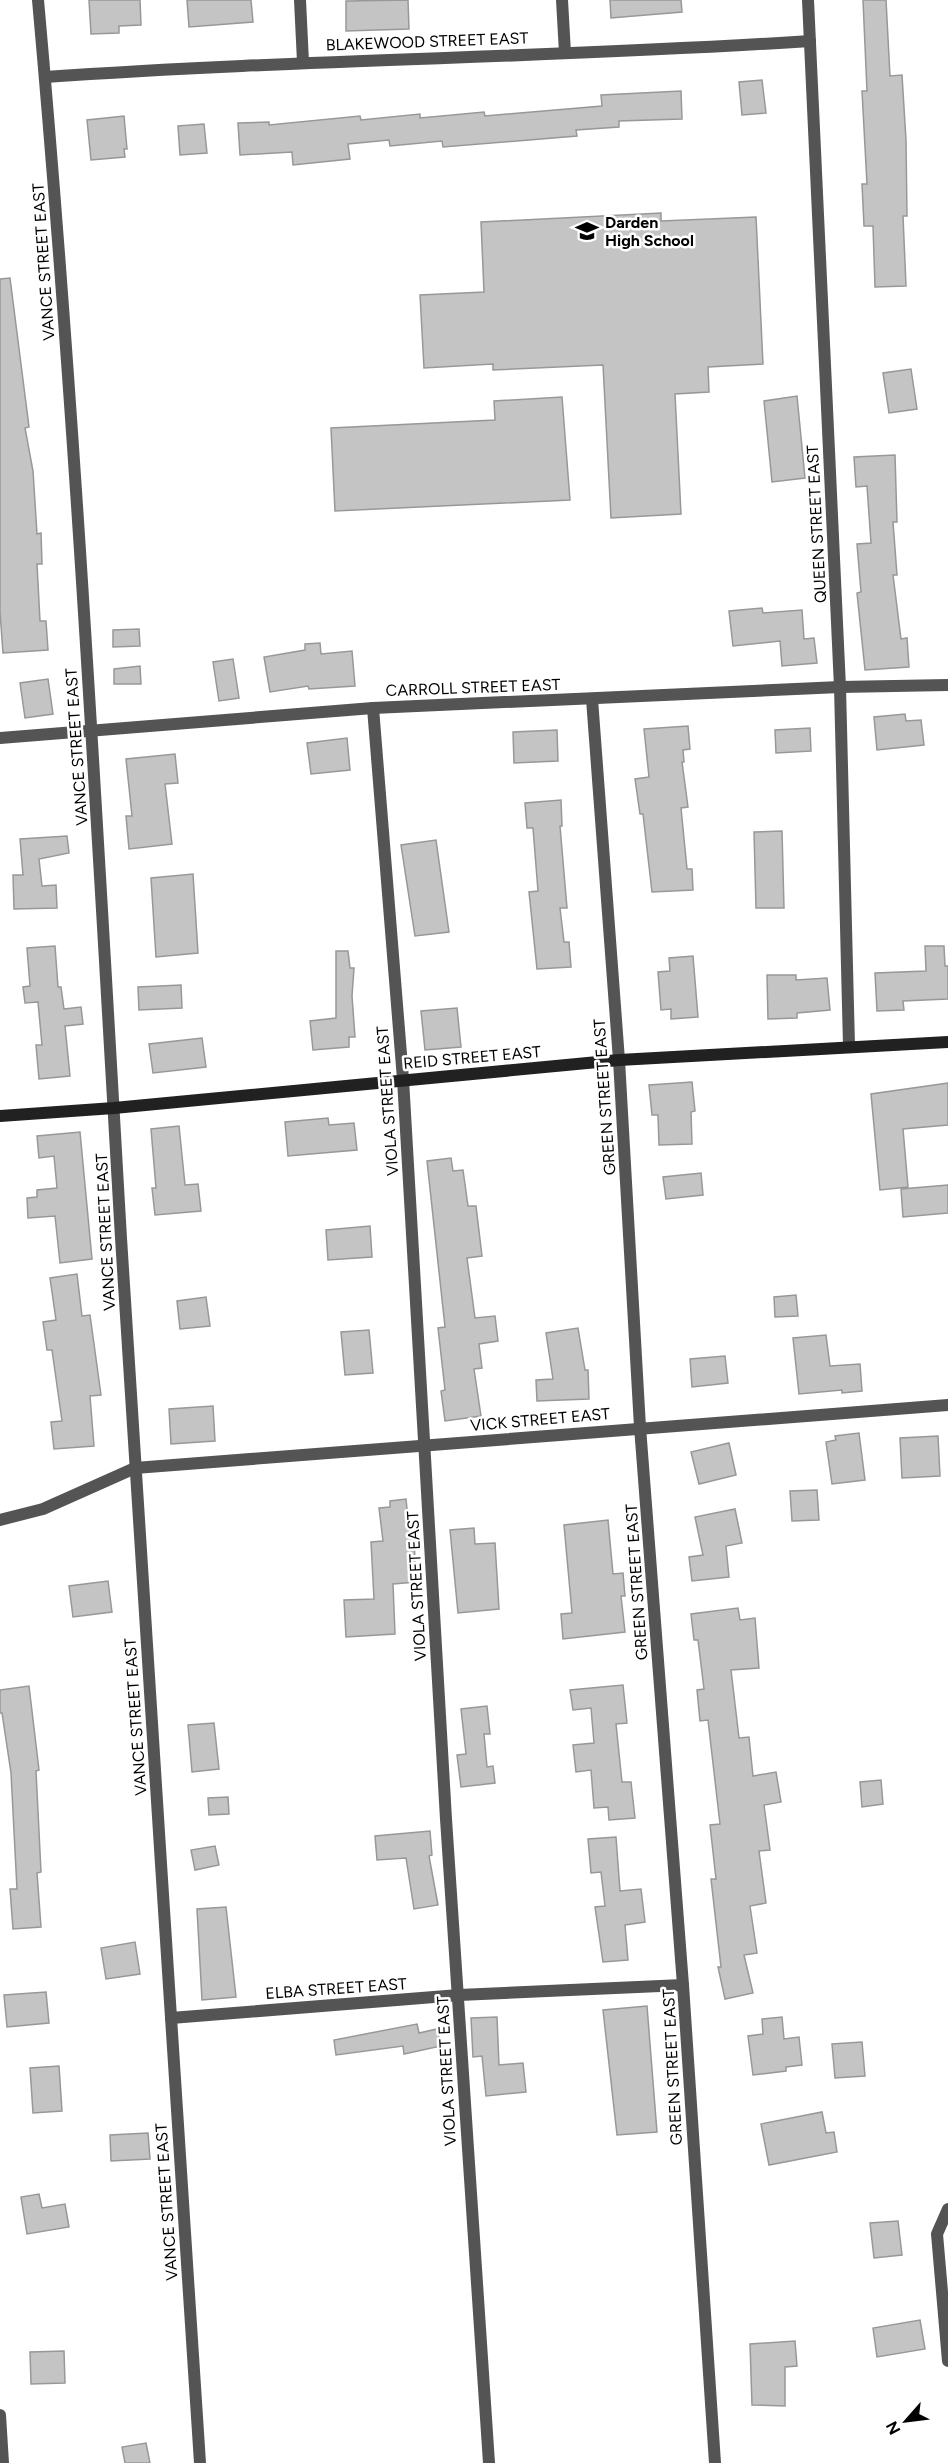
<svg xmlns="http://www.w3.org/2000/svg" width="948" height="2463" font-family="Figtree,sans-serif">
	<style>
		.building { fill: #c4c4c4; stroke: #989898; stroke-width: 1.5 }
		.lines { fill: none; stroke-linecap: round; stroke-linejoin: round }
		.street { stroke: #545454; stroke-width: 12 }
		.secondary { stroke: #212121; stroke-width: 12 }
		.labels { text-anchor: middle; stroke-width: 5; stroke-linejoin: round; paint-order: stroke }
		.street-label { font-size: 16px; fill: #000; stroke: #fff }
		.poi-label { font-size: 16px; font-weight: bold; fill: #000; stroke: #fff; text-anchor: start }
	</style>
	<rect width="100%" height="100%" fill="#fff"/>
	<g class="building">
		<polygon points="89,0 140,0 141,25 119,26 119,33 91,34"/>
		<polygon points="187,0 251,0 253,22 189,27"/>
		<polygon points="408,0 409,29 346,31 346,1"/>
		<polygon points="610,0 681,0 682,12 611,18"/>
		<polygon points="863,0 886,0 890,76 902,75 906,140 907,216 903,216 906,286 875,287 873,226 864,226 862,184 867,184 862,91 867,91"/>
		<polygon points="762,80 766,113 742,115 739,82"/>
		<polygon points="681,91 682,119 619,121 619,127 576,130 577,136 443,147 442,141 390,146 389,140 348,144 350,159 293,165 292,152 240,155 238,123 269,122 269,125 360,116 361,120 420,114 420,118 484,112 485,116 602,106 601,95"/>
		<polygon points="124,116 127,149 124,149 125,157 91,160 87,120"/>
		<polygon points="204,124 207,153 180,155 178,126"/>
		<polygon points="661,213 661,221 756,217 763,364 708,367 709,392 675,394 681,514 611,518 603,365 493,370 493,364 424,368 420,295 484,292 481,222"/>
		<polygon points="10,278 29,427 25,428 33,471 37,534 41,533 42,564 37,564 40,621 46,621 48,650 3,653 0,612 0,279"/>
		<polygon points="911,369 917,409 889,413 883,373"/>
		<polygon points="797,396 805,478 772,482 764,401"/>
		<polygon points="562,397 570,500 335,511 331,428 495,420 494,401"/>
		<polygon points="895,455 897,522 893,522 897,575 893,575 901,639 907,638 909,667 865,670 857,593 861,592 857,544 871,543 867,486 856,487 854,457"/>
		<polygon points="762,608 763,613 802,610 804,639 814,638 817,663 782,666 780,641 733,646 729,611"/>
		<polygon points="139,629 140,646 113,647 113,630"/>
		<polygon points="320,643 321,654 352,651 355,686 309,689 308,686 270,692 264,657 305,650 305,644"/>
		<polygon points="233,659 239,698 219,701 213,662"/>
		<polygon points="140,666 141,684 114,684 114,669"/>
		<polygon points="48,679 53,714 25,718 20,683"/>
		<polygon points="905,714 906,721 921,720 924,745 877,750 874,717"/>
		<polygon points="688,726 690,749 683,750 684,762 682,762 688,807 681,808 687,869 692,869 693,890 652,892 643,814 640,814 635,779 649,777 644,729"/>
		<polygon points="810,728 811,751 776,753 775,730"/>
		<polygon points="557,730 558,761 514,763 513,732"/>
		<polygon points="347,738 350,770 311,774 307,743"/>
		<polygon points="175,754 178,783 165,784 172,844 129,849 126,816 132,816 126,759"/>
		<polygon points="561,800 562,826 560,826 567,908 560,908 564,942 569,942 571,967 537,969 529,892 538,891 533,828 527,828 525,803"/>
		<polygon points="782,831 784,908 756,908 754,832"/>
		<polygon points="67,836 69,853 39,859 42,886 56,885 57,908 14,909 13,875 23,875 20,839"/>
		<polygon points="436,840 449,932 415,936 401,845"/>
		<polygon points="193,874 198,953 156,957 151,878"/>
		<polygon points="55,946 58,987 61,987 64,1009 81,1007 83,1024 65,1026 70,1076 39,1079 36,1045 42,1045 38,1002 25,1003 23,987 30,986 27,948"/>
		<polygon points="925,946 944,946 945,966 948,966 948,999 903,1001 904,1010 877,1011 875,973 926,971"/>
		<polygon points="336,951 348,951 350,968 354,968 352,996 355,1037 349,1037 349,1047 313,1050 310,1021 336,1018"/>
		<polygon points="693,956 698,1017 671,1019 671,1009 661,1010 658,972 670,971 669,958"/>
		<polygon points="767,975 796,975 796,980 827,978 830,1010 797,1013 797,1018 768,1019"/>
		<polygon points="181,985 182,1008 139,1010 138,987"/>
		<polygon points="457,1008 461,1047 425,1050 421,1011"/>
		<polygon points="202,1038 206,1067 153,1073 149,1044"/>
		<polygon points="692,1082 695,1111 691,1112 692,1144 659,1145 658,1115 652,1115 649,1085"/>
		<polygon points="948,1083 948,1125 903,1129 908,1187 880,1190 871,1094"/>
		<polygon points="328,1118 329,1125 354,1123 357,1150 288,1156 285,1122"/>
		<polygon points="179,1126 185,1185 198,1184 201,1211 155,1215 152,1188 156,1188 151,1129"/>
		<polygon points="80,1132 92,1259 60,1263 55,1216 28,1218 27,1198 37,1197 37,1190 57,1188 54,1156 39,1158 37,1136"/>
		<polygon points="451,1158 453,1171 463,1170 468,1206 476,1206 482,1256 467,1258 475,1318 495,1316 498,1341 479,1344 482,1368 474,1369 481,1416 445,1421 441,1391 445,1390 438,1328 445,1327 427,1161"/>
		<polygon points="701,1173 703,1195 666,1199 663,1177"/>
		<polygon points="948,1185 948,1213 903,1217 901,1189"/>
		<polygon points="370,1226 372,1257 328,1260 326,1230"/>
		<polygon points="77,1274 82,1316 90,1315 101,1395 90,1396 94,1446 54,1449 51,1422 62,1421 52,1350 47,1350 43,1322 56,1320 50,1278"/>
		<polygon points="796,1295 798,1316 775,1317 774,1297"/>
		<polygon points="206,1297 210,1326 180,1329 177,1301"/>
		<polygon points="578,1328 585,1370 588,1370 589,1399 537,1401 536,1380 553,1379 546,1333"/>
		<polygon points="369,1330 373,1373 345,1375 341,1332"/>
		<polygon points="826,1335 830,1366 860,1364 862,1391 842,1393 842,1390 799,1394 793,1338"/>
		<polygon points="725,1356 728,1383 692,1387 690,1359"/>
		<polygon points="213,1406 215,1441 171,1444 169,1409"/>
		<polygon points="859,1433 865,1480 832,1484 826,1442 836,1440 835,1436"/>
		<polygon points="938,1436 940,1476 902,1478 900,1438"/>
		<polygon points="729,1443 736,1475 699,1484 691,1452"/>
		<polygon points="817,1490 819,1520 792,1521 790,1491"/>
		<polygon points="406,1499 410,1539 414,1538 416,1582 393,1584 395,1634 346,1637 344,1600 374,1599 371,1542 383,1541 379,1508 390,1507 390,1501"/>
		<polygon points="735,1509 742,1543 726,1546 729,1577 692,1581 689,1557 703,1555 695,1517"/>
		<polygon points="608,1520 613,1574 623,1573 625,1596 621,1596 625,1632 563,1639 561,1614 572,1613 564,1525"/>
		<polygon points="474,1528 475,1544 495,1543 499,1609 458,1613 450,1530"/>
		<polygon points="108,1581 112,1612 73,1617 69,1586"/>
		<polygon points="738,1608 740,1620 755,1618 759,1668 731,1670 739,1738 749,1737 753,1776 776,1772 781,1802 764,1805 770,1850 759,1851 766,1903 750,1906 757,1953 744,1955 753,1993 725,1999 718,1967 721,1967 711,1879 716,1879 710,1825 720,1824 708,1720 700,1721 697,1690 704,1689 698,1640 694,1640 691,1614"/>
		<polygon points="623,1685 627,1723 616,1724 622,1782 631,1782 635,1818 609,1820 608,1807 594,1808 591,1770 576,1772 573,1745 594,1743 591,1708 573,1710 570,1690"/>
		<polygon points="29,1686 39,1770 36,1771 41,1872 37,1873 41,1927 13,1929 10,1889 17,1889 11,1773 2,1713 0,1713 0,1690"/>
		<polygon points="487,1706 490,1734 484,1734 487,1767 493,1766 495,1783 461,1787 457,1755 466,1754 461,1709"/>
		<polygon points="214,1723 219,1769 192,1772 188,1725"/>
		<polygon points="881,1780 883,1804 862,1807 860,1782"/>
		<polygon points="228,1797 229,1814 209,1815 208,1798"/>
		<polygon points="430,1831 432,1855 429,1856 438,1905 414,1909 406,1858 377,1860 375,1836"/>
		<polygon points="616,1837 620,1891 641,1889 645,1922 625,1925 628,1960 603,1962 595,1907 605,1906 601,1872 591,1873 588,1839"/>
		<polygon points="215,1846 219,1865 195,1870 191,1850"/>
		<polygon points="226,1907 236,1997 202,2000 197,1909"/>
		<polygon points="135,1942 140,1974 106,1979 101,1948"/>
		<polygon points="46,1992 49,2023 7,2027 4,1995"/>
		<polygon points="647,2006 657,2132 617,2135 603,2010"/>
		<polygon points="497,2017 499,2065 523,2063 526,2092 486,2096 482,2056 473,2057 471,2018"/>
		<polygon points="782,2017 784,2039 799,2037 802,2065 786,2067 786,2071 753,2075 748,2036 763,2034 762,2019"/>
		<polygon points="417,2024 419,2033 437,2029 441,2046 404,2054 403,2046 336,2055 334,2040"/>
		<polygon points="862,2042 865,2076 835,2078 832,2044"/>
		<polygon points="59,2066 62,2111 33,2113 30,2068"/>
		<polygon points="822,2112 826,2133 834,2132 837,2152 769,2165 761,2124"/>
		<polygon points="148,2133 150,2159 111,2161 110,2135"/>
		<polygon points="39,2194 42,2208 65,2204 69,2227 27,2234 21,2197"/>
		<polygon points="898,2221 902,2255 874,2258 870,2223"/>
		<polygon points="920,2320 925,2349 877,2357 873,2328"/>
		<polygon points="795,2341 797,2366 785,2367 785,2406 752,2405 750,2344"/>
		<polygon points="64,2351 65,2383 31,2384 30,2352"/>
		<polygon points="146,2443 150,2463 125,2463 122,2447"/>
	</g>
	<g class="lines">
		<g class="street">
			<path d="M 38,0 C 75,412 97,825 121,1238 C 146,1646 174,2055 200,2463"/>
			<polyline points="300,0 303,62"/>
			<polyline points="562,0 565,53"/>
			<polyline points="808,0 840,687 849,1046"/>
			<path d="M 45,77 C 300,59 555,58 810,41"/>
			<polyline points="592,699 619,1060 640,1427 683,1985 715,2463"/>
			<polyline points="373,708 403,1079 446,1819 489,2463"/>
			<polyline points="0,738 373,708 840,687 948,685"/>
			<polyline points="0,1520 43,1509 135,1468 948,1405"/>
			<polyline points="171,2018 459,1995 683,1985"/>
			<polyline points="948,2209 937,2234 948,2361"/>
			<polyline points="0,2415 3,2463"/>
		</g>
		<polyline class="secondary" points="0,1116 114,1108 619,1060 948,1042"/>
	</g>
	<defs>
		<g id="school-bare" transform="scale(1.8)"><path d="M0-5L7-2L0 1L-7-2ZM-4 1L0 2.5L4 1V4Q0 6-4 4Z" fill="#000" stroke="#fff" stroke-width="2.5" paint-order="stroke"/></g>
	</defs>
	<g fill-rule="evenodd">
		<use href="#school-bare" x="587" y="231"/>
	</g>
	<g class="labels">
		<g class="street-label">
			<text transform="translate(427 41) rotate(-2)" y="6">BLAKEWOOD STREET EAST</text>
			<text transform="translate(43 262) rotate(-94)" y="6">VANCE STREET EAST</text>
			<text transform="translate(816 524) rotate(-93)" y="6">QUEEN STREET EAST</text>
			<text transform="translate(473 687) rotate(-2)" y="6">CARROLL STREET EAST</text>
			<text transform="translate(76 747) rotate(-94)" y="6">VANCE STREET EAST</text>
			<text transform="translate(472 1057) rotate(-5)" y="6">REID STREET EAST</text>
			<text transform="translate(604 1097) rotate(-94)" y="6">GREEN STREET EAST</text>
			<text transform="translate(387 1101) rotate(-94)" y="6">VIOLA STREET EAST</text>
			<text transform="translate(105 1232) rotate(-93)" y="6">VANCE STREET EAST</text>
			<text transform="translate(540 1419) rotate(-5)" y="6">VICK STREET EAST</text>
			<text transform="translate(636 1582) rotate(-94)" y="6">GREEN STREET EAST</text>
			<text transform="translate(416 1586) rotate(-93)" y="6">VIOLA STREET EAST</text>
			<text transform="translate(135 1717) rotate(-94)" y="6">VANCE STREET EAST</text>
			<text transform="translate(336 1988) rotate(-4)" y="6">ELBA STREET EAST</text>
			<text transform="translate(672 2067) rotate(-93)" y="6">GREEN STREET EAST</text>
			<text transform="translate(446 2071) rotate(-93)" y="6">VIOLA STREET EAST</text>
			<text transform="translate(166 2202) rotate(-94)" y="6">VANCE STREET EAST</text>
		</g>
		<g class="poi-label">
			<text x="605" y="228">Darden<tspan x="605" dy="18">High School</tspan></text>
		</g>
	</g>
	<g transform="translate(906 2421) rotate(242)" stroke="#ffffff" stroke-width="4.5" paint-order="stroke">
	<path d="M0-4.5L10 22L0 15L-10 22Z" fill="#000000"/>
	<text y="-9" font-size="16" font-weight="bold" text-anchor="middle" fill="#000000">N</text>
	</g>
</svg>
